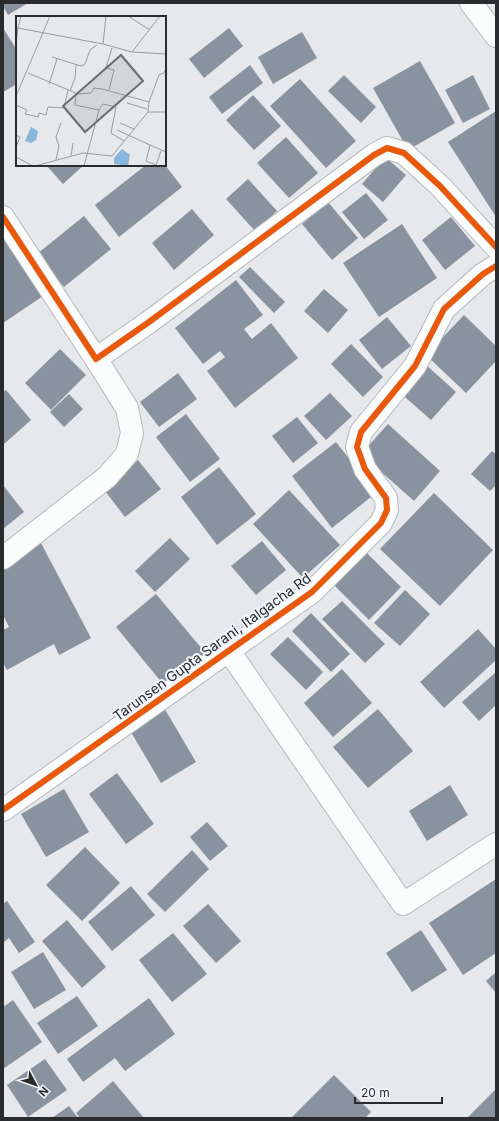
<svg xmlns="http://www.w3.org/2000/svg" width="499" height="1121" font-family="Inter,sans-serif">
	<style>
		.building { fill: #88939f }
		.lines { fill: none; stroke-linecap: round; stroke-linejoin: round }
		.minor-casing { stroke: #b7b8bb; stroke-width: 24 }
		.tertiary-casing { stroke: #b7b8bb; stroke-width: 24 }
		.minor { stroke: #fbfcfc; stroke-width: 22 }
		.tertiary { stroke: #fbfcfc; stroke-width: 22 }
		.cycleway-casing { stroke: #f1f5fb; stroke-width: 8 }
		.cycleway { stroke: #e8590c; stroke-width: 6 }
		.labels { text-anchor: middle; stroke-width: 4; stroke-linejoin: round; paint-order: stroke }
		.street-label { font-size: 14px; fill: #292b2d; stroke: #f1f5fb }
		.inset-road { fill: none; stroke: #9a9c9f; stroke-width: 1 }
		.view { fill: #6b6d70; fill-opacity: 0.15; stroke: #6b6d70; stroke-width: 2 }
		.inset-edge { fill: none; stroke: #292b2d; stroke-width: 2 }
	</style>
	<rect width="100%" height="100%" fill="#e6e8eb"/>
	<g class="building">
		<polygon points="3,3 28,3 8,15 3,6"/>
		<polygon points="3,28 17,50 17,84 3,92"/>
		<polygon points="229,28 243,46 204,78 189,59"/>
		<polygon points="302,32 317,58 273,84 258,57"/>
		<polygon points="420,61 455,123 408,150 373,88"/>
		<polygon points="250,65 263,83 222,114 209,97"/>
		<polygon points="344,75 376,107 361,123 328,91"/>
		<polygon points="473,75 490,109 463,123 445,90"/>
		<polygon points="300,79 356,141 326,168 270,106"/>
		<polygon points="253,95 281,126 254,150 226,120"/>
		<polygon points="496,111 496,217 448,142"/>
		<polygon points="286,137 318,173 289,198 257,163"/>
		<polygon points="385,157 406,175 383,202 362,184"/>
		<polygon points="46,165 84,165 63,184"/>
		<polygon points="146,165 165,165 182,187 119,237 95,205"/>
		<polygon points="248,179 277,211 255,231 226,199"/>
		<polygon points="366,193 388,220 364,239 342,212"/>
		<polygon points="328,202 358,238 332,260 302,224"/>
		<polygon points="192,209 214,235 174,270 152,243"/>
		<polygon points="84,216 111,249 64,287 37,254"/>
		<polygon points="451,217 475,246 445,270 422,240"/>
		<polygon points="402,224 437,278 379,317 343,263"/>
		<polygon points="3,229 46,294 3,323"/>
		<polygon points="250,267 285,302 274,313 239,277"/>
		<polygon points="236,280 263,315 244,329 252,339 271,323 298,358 235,408 207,371 225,357 220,351 203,364 175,328"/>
		<polygon points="324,289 348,310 328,333 304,311"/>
		<polygon points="464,315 496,346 496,361 466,393 426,355"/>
		<polygon points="387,317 411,346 382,369 359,340"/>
		<polygon points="351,344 383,377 363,397 331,364"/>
		<polygon points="60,349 86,375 51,410 25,383"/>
		<polygon points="424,363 456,392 431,420 398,391"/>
		<polygon points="178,373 197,399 159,427 140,402"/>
		<polygon points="6,390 31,420 3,445 3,392"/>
		<polygon points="330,393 352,416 326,440 304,416"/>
		<polygon points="69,394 83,409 64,427 50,412"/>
		<polygon points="186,414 220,459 190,482 156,437"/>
		<polygon points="297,417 318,443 293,463 272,436"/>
		<polygon points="388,424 440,471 414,501 361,454"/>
		<polygon points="336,442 376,493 332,528 292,476"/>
		<polygon points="492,451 496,454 496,485 490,491 471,474"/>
		<polygon points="138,460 161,489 125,517 102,487"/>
		<polygon points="219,467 256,514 217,545 181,497"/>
		<polygon points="3,485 24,512 3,529"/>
		<polygon points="289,490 340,545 303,578 253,524"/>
		<polygon points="434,493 493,550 440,606 380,549"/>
		<polygon points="170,538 190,559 155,592 135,571"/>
		<polygon points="262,541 286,570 256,595 231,566"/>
		<polygon points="41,543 91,638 59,655 54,644 7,670 3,663 3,630 9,627 3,615 3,563"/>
		<polygon points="364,550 401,587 369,620 332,583"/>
		<polygon points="405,590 430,614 400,646 374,623"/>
		<polygon points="156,594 208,656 168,690 116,627"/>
		<polygon points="342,601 385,644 365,663 322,619"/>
		<polygon points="311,613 350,654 331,672 292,631"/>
		<polygon points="478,629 496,649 496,660 444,708 420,682"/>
		<polygon points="288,637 323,672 306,690 270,654"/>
		<polygon points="342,669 372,703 333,737 304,703"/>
		<polygon points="496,672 496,705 479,721 462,702"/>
		<polygon points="163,706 196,762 161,783 128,727"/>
		<polygon points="378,709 413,751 368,788 333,747"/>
		<polygon points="117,773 154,824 126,844 89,794"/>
		<polygon points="450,785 468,815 427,841 409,811"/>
		<polygon points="64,789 89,832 46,857 21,814"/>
		<polygon points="207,822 228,846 210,861 190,837"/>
		<polygon points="85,847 120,883 82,921 46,885"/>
		<polygon points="192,850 209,869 165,912 147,894"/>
		<polygon points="496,879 496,953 463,975 429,923"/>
		<polygon points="131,886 155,915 112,951 88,922"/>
		<polygon points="7,901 35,942 19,953 9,938 3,943 3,904"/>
		<polygon points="208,904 241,941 216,963 183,926"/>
		<polygon points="67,920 106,967 82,988 42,941"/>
		<polygon points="421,930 447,970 412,992 386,953"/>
		<polygon points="173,933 207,974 172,1002 139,960"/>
		<polygon points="43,952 66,990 34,1009 11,972"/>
		<polygon points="496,972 496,993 486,981"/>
		<polygon points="77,996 98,1026 58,1054 37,1023"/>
		<polygon points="149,998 175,1034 125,1071 115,1058 83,1082 67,1059"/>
		<polygon points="13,1000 42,1042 3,1069 3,1007"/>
		<polygon points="45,1059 67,1090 28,1117 7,1085"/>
		<polygon points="334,1075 371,1112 365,1118 291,1118"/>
		<polygon points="113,1081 144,1118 80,1118 76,1113"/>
		<polygon points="495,1090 496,1091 496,1118 467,1118"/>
		<polygon points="69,1106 78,1118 52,1118"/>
	</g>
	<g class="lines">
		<g class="minor-casing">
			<g id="minor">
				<polyline points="471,3 496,36"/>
				<polyline points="3,217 96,359 149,322 374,155 387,148 404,153 440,186 496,247"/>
				<polyline points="3,558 107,477 127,454 132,433 127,408 96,359"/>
				<polyline points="229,651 403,904 496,844"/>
			</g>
		</g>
		<g class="tertiary-casing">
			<polyline id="tertiary" points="3,810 312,592 381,523 387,510 386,498 365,469 357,447 361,432 415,366 444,309 483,274 496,266"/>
		</g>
		<use href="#minor" class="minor"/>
		<use href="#tertiary" class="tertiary"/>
		<g class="cycleway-casing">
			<g id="cycleway">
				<polyline points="3,217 96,359 149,322 374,155 387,148 404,153 440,186 496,247"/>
				<polyline points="3,810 312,592 381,523 387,510 386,498 365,469 357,447 361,432 415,366 444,309 483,274 496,266"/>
			</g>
		</g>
		<use href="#cycleway" class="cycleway"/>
	</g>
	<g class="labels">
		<g class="street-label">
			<text transform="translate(212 647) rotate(-36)" y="5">Tarunsen Gupta Sarani, Italgacha Rd</text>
		</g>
	</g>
	<g transform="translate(16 16)">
		<rect width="150" height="150" fill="#e6e8eb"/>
		<path d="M 15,111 L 22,115 L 20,124 L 15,127 L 9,125 ZM 106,133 L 114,139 L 112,150 L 98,148 L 98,142 Z" fill="#88b6dc"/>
		<path class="inset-road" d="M 90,0 L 87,28 L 116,36M 112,0 L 134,14M 144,0 L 116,36 L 150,38M 0,12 L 2,12 L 5,0M 0,28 L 2,12 L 87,28M 36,41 L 65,50 L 69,48 L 74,34 L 81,29M 12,57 L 62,78 L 75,77 L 78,72 L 86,73 L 133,86 L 132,96 L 150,96M 33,68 L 41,43M 93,74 L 98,54 L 90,52 L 96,32M 54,75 L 59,62 L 60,49M 60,78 L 59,89 L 83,94 L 68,150M 0,80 L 34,0M 133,86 L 143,59 L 148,57 L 150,52M 111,87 L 131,93M 0,89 L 11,94 L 9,98 L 18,100 L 22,101 L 23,97 L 30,99 L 32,91 L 48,92 L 52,74M 83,94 L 87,88 L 100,91 L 95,117 L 108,125M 104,107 L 118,113M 101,114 L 134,129 L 130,145 L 140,149 L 145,135M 0,119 L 4,121 L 0,131M 134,129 L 150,136M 55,140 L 57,127M 0,141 L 17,150M 40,144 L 43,130 L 40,121 L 45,107M 19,150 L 67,137 L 96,140 L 132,96"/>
		<path class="view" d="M 105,39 L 127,65 L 69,116 L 47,90 Z"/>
		<rect width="150" height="150" class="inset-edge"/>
	</g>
	<rect width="499" height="1121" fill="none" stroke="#292b2d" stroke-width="8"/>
	<g transform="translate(36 1085) rotate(131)" stroke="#f1f5fb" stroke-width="3" paint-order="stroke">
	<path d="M0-3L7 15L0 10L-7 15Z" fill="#292b2d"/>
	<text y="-6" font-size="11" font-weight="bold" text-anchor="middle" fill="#292b2d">N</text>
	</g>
	<path d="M355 1097v6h87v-6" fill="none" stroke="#292b2d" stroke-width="2"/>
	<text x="361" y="1097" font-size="12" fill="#292b2d" stroke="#f1f5fb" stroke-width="3" paint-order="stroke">20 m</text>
</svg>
